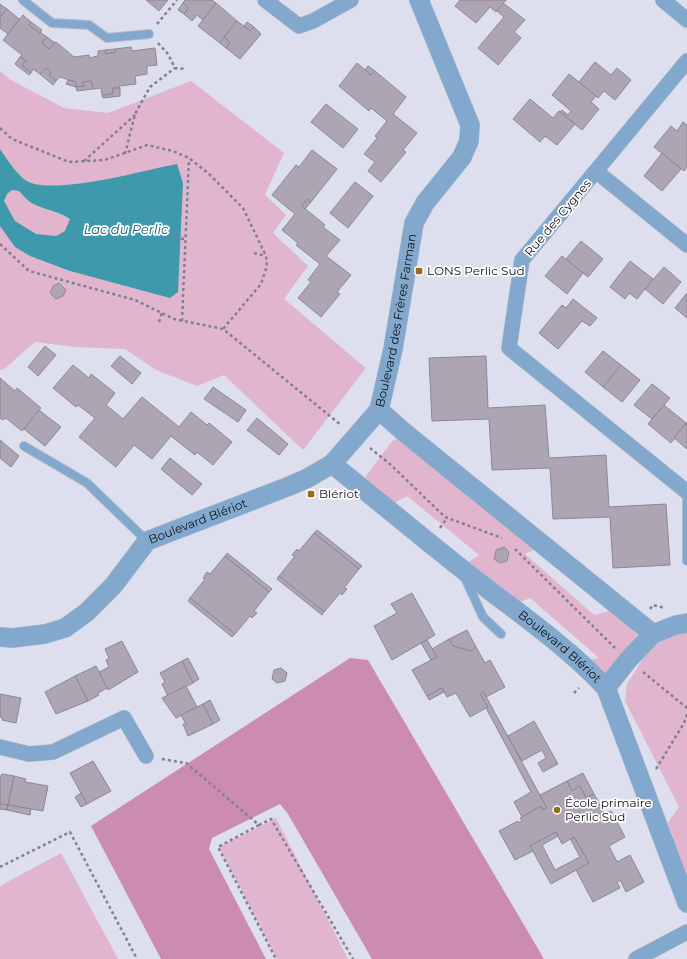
<svg xmlns="http://www.w3.org/2000/svg" width="687" height="959" font-family="Montserrat,sans-serif">
	<style>
		.green { fill: #e2b5ce }
		.forest { fill: #cb8caf }
		.water { fill: #3f99ac; fill-rule: evenodd }
		.building { fill: #ada5b2; stroke: #8e8693 }
		.lines { fill: none; stroke-linecap: round; stroke-linejoin: round }
		.service-casing { stroke: #b8bac7; stroke-width: 10 }
		.minor-casing { stroke: #b8bac7; stroke-width: 16 }
		.tertiary-casing { stroke: #b8bac7; stroke-width: 20 }
		.path { stroke: #7f818c; stroke-width: 2.5; stroke-dasharray: 3 3; stroke-linecap: butt }
		.service { stroke: #82a9cd; stroke-width: 8 }
		.minor { stroke: #82a9cd; stroke-width: 15 }
		.tertiary { stroke: #82a9cd; stroke-width: 19 }
		.poi-dot { fill: #957019; stroke: #fff; stroke-width: 1.5 }
		.labels { text-anchor: middle; stroke-width: 3.5; stroke-linejoin: round; paint-order: stroke }
		.street-label { font-size: 12px; fill: #0f1015; stroke: #fff }
		.poi-label { font-size: 12px; fill: #0f1015; stroke: #fff; text-anchor: start }
		.water-label { font-size: 13px; font-style: italic; fill: #0e5a68; stroke: #fff }
	</style>
	<rect width="100%" height="100%" fill="#dddfee"/>
	<g class="green">
		<polygon points="0,71 11,80 64,108 108,113 191,81 284,153 265,195 286,215 273,233 308,266 284,299 366,368 303,450 224,375 197,386 156,370 125,349 76,347 35,342 4,369 0,370"/>
		<polygon points="401,439 538,548 525,554 594,615 610,611 639,636 606,676 588,660 599,658 530,598 516,604 467,563 479,555 407,496 394,503 366,480 366,476 393,440"/>
		<polygon points="687,632 687,882 668,822 679,807 625,701 627,684 650,648 668,637"/>
		<polygon points="276,818 348,959 277,959 219,847"/>
		<polygon points="61,853 118,959 0,959 0,886"/>
	</g>
	<polygon class="forest" points="350,658 368,660 544,959 372,959 288,814 280,804 212,838 209,849 266,959 161,959 91,826"/>
	<path class="water" d="M 0,149 C 7,159 19,179 31,183 C 64,193 141,171 177,164 L 183,183 L 178,292 L 170,298 L 70,271 L 30,256 L 15,247 L 0,226 ZM 12,190 L 19,191 C 22,194 26,199 30,202 C 43,210 57,210 70,219 L 65,231 L 56,236 L 36,234 L 15,221 L 4,201 L 7,194 Z"/>
	<g class="building">
		<polygon points="146,0 168,0 159,11"/>
		<polygon points="185,0 212,0 216,3 203,20 197,15 192,21 184,14 188,8 183,3"/>
		<polygon points="460,0 506,0 496,12 490,7 476,23 455,6"/>
		<polygon points="183,3 188,8 184,14 178,10"/>
		<polygon points="216,3 237,21 220,43 198,26"/>
		<polygon points="503,3 525,20 514,32 521,38 498,65 478,48 504,17 497,11"/>
		<polygon points="0,4 7,9 0,17"/>
		<polygon points="7,9 19,19 8,34 0,28 0,17"/>
		<polygon points="23,15 31,22 29,25 47,37 42,43 49,49 56,42 74,57 89,55 89,58 98,56 98,51 105,50 106,54 116,52 115,49 131,47 132,51 155,48 157,65 147,66 147,74 135,76 136,84 119,86 120,88 113,88 113,94 102,95 101,88 93,89 91,81 83,82 84,86 76,87 76,82 60,77 56,81 49,75 51,72 46,68 40,74 33,69 31,73 22,65 26,61 20,57 22,55 3,40"/>
		<polygon points="237,21 250,31 254,27 261,34 240,59 226,48 230,42 224,37"/>
		<polygon points="31,22 42,30 40,33 29,25"/>
		<polygon points="247,22 254,27 250,31 244,26"/>
		<polygon points="47,37 55,43 49,49 42,43"/>
		<polygon points="224,37 230,42 226,48 220,43"/>
		<polygon points="115,49 116,52 106,54 105,50"/>
		<polygon points="20,57 26,61 22,65 31,73 29,75 15,64"/>
		<polygon points="595,62 611,75 617,68 631,80 615,100 604,91 598,98 579,82"/>
		<polygon points="357,63 371,75 375,71 406,97 393,114 417,133 403,150 406,152 381,182 368,171 375,162 364,154 377,138 375,136 387,121 371,108 369,111 339,86"/>
		<polygon points="368,66 375,71 371,75 365,70"/>
		<polygon points="46,68 51,72 49,75 56,81 53,85 40,74"/>
		<polygon points="569,74 596,96 591,102 599,109 582,130 560,112 562,110 568,115 571,111 552,95"/>
		<polygon points="68,80 76,82 76,87 66,84"/>
		<polygon points="91,81 93,89 77,91 76,87 84,86 83,82"/>
		<polygon points="113,88 120,88 120,96 103,98 102,95 113,94"/>
		<polygon points="530,99 553,118 559,111 575,124 557,145 545,136 540,142 513,119"/>
		<polygon points="326,104 358,129 343,148 311,122"/>
		<polygon points="683,122 687,125 687,167 684,171 654,147 671,126 677,131"/>
		<polygon points="312,150 337,169 311,202 307,199 302,206 325,225 323,227 340,240 326,256 351,275 337,292 340,294 321,317 298,298 311,282 308,280 320,264 296,245 298,243 282,230 295,214 272,195 296,165 299,167"/>
		<polygon points="662,153 681,169 662,191 644,176"/>
		<polygon points="355,182 373,196 348,228 330,213"/>
		<polygon points="307,199 311,202 305,209 302,206"/>
		<polygon points="581,241 603,259 588,277 566,259"/>
		<polygon points="562,256 583,273 567,294 545,276"/>
		<polygon points="630,261 653,279 637,299 629,293 625,299 610,287"/>
		<polygon points="664,267 681,282 663,304 645,289"/>
		<polygon points="59,283 66,290 63,296 56,299 50,293 53,286"/>
		<polygon points="687,293 687,318 675,308"/>
		<polygon points="573,299 597,318 590,326 582,321 558,349 539,333 562,305 566,308"/>
		<polygon points="45,346 56,355 38,376 28,367"/>
		<polygon points="603,351 621,365 603,387 585,372"/>
		<polygon points="120,356 141,373 132,384 111,366"/>
		<polygon points="486,356 488,408 545,405 549,458 606,455 609,507 666,504 670,565 613,568 610,517 553,519 550,468 492,470 489,419 432,421 429,358"/>
		<polygon points="73,365 89,378 91,374 115,393 106,405 123,419 142,397 179,427 191,412 207,425 209,423 232,442 213,465 197,452 195,455 171,436 152,459 134,445 116,467 79,437 95,418 78,405 76,407 53,388"/>
		<polygon points="621,365 640,380 622,402 603,387"/>
		<polygon points="0,378 15,391 17,388 41,408 22,431 6,418 3,420 0,418"/>
		<polygon points="652,384 670,398 652,419 634,405"/>
		<polygon points="213,387 246,410 238,422 204,399"/>
		<polygon points="664,405 686,423 671,443 648,424"/>
		<polygon points="39,410 61,427 45,446 24,429"/>
		<polygon points="257,418 288,444 279,455 247,430"/>
		<polygon points="686,423 687,423 687,449 674,438"/>
		<polygon points="0,440 19,456 11,467 0,458"/>
		<polygon points="170,458 202,484 192,495 161,469"/>
		<polygon points="317,530 362,566 359,569 314,533"/>
		<polygon points="314,533 359,569 344,588 347,589 342,595 340,593 324,612 279,576 295,556 292,555 297,549 299,551"/>
		<polygon points="504,547 509,552 507,561 500,563 494,559 496,550"/>
		<polygon points="227,553 272,589 269,592 225,556"/>
		<polygon points="225,556 269,592 254,611 257,613 252,618 250,616 235,634 190,598 205,579 203,578 207,572 210,574"/>
		<polygon points="279,576 324,612 322,615 277,579"/>
		<polygon points="412,593 435,635 392,660 374,626 397,613 391,604"/>
		<polygon points="190,598 235,634 232,637 188,601"/>
		<polygon points="467,630 476,647 471,651 453,646 449,639"/>
		<polygon points="449,639 453,646 471,651 476,647 485,663 490,660 505,687 486,697 483,691 480,694 488,707 470,717 456,693 447,697 442,688 427,696 412,670 437,657 432,649"/>
		<polygon points="427,640 437,657 431,660 421,643"/>
		<polygon points="122,641 138,672 108,690 99,672 109,667 106,660 109,658 105,649"/>
		<polygon points="188,658 199,679 193,683 182,661"/>
		<polygon points="182,661 193,683 168,696 162,684 165,682 160,673"/>
		<polygon points="96,666 107,688 98,693 99,695 88,701 75,676"/>
		<polygon points="281,668 287,673 285,681 277,683 272,679 274,670"/>
		<polygon points="75,676 88,701 56,714 45,692"/>
		<polygon points="186,686 197,707 176,718 162,698"/>
		<polygon points="442,688 444,692 429,700 427,696"/>
		<polygon points="483,691 547,808 543,810 541,806 522,817 514,802 531,792 486,708 488,707 480,694"/>
		<polygon points="0,694 21,698 16,723 2,720 3,718 0,717"/>
		<polygon points="210,700 220,720 213,724 203,704"/>
		<polygon points="203,704 213,724 188,736 183,724 186,724 181,715"/>
		<polygon points="534,721 558,764 543,772 538,763 546,758 542,750 522,761 508,736"/>
		<polygon points="93,761 111,791 87,804 70,773"/>
		<polygon points="583,773 594,794 586,798 580,786 572,791 567,781"/>
		<polygon points="2,774 14,776 8,805 0,804 0,777"/>
		<polygon points="14,776 26,779 25,782 48,786 43,811 8,805"/>
		<polygon points="567,781 572,791 580,786 586,798 594,794 605,814 611,811 625,837 609,846 617,862 630,855 644,882 626,892 620,880 617,882 620,888 593,902 576,870 589,863 574,837 562,844 556,832 530,846 533,851 515,860 499,831 518,821 519,823 522,821 520,818 541,806 543,810 547,808 540,795"/>
		<polygon points="81,793 87,804 81,807 75,797"/>
		<polygon points="0,804 8,805 7,810 0,809"/>
		<polygon points="8,805 31,809 30,815 7,810"/>
		<polygon points="556,832 558,836 542,845 555,870 580,857 571,840 574,837 589,863 551,884 530,846"/>
	</g>
	<g class="lines">
		<g class="service-casing">
			<g id="service">
				<polyline points="23,0 52,23 89,25 107,38 149,34"/>
				<polyline points="24,446 87,483 147,541"/>
				<polyline points="687,561 687,492"/>
				<polyline points="465,578 483,617 501,634"/>
			</g>
		</g>
		<g class="minor-casing">
			<g id="minor">
				<polyline points="265,0 299,26 313,21 351,0"/>
				<polyline points="663,0 687,20"/>
				<polyline points="687,61 522,260 509,348 687,492"/>
				<polyline points="597,172 687,245"/>
				<polyline points="0,747 29,754 53,752 124,718 146,756"/>
				<polyline points="636,959 687,932"/>
			</g>
		</g>
		<g class="tertiary-casing">
			<g id="tertiary">
				<polyline points="379,410 405,433 653,634 676,625 687,623"/>
				<path id="s1" d="M 332,464 C 380,502 427,542 476,580 C 520,614 568,647 606,688 L 687,903"/>
				<path id="s2" d="M 0,637 L 12,638 L 45,634 L 65,628 L 87,612 L 113,586 L 147,541 L 287,487 L 306,479 L 332,464 L 379,410 L 393,349 L 414,223 L 425,203 L 462,157 L 469,141 L 470,125 L 419,0"/>
				<polyline points="606,688 628,660 653,634"/>
			</g>
		</g>
		<g class="path">
			<polyline points="157,24 177,0"/>
			<polyline points="158,43 168,54 175,68 186,69"/>
			<polyline points="0,128 12,139 69,162 105,160 147,145 173,151 189,158 208,173 243,208 266,256 267,266 261,284 223,329"/>
			<polyline points="125,154 135,114 150,87 175,68"/>
			<polyline points="84,161 135,115"/>
			<polyline points="169,238 186,239"/>
			<polyline points="0,244 29,271 135,300 174,319 223,329 341,425"/>
			<polyline points="254,253 265,256"/>
			<polyline points="182,321 189,159"/>
			<polyline points="159,322 162,313"/>
			<polyline points="370,448 391,465 445,517 502,538"/>
			<polyline points="440,528 447,518"/>
			<polyline points="515,549 615,648"/>
			<polyline points="650,609 653,605 665,608"/>
			<polyline points="643,672 687,708"/>
			<polyline points="574,693 579,688"/>
			<polyline points="162,759 186,763 259,825 271,819 353,959"/>
			<polyline points="656,769 684,723 687,714"/>
			<polyline points="259,825 218,847 276,959"/>
			<polyline points="0,867 70,832 137,959"/>
		</g>
		<use href="#service" class="service"/>
		<use href="#minor" class="minor"/>
		<use href="#tertiary" class="tertiary"/>
	</g>
	<g class="poi-dot">
		<rect x="415" y="267" width="8" height="8" rx="2"/>
		<rect x="307" y="490" width="8" height="8" rx="2"/>
		<circle cx="557" cy="810" r="4"/>
	</g>
	<g class="labels">
		<g class="street-label">
			<text transform="translate(558 218) rotate(-50)" y="4">Rue des Cygnes</text>
			<text dy="4" stroke="none"><textPath href="#s2" startOffset="550">Boulevard des Frères Farman</textPath></text>
			<text dy="4" stroke="none"><textPath href="#s2" startOffset="241">Boulevard Blériot</textPath></text>
			<text dy="4" stroke="none"><textPath href="#s1" startOffset="292">Boulevard Blériot</textPath></text>
		</g>
		<g class="poi-label">
			<text x="427" y="275">LONS Perlic Sud</text>
			<text x="319" y="498">Blériot</text>
			<text x="565" y="807">École primaire<tspan x="565" dy="14">Perlic Sud</tspan></text>
		</g>
		<g class="water-label">
			<text x="126" y="234">Lac du Perlic</text>
		</g>
	</g>
</svg>
